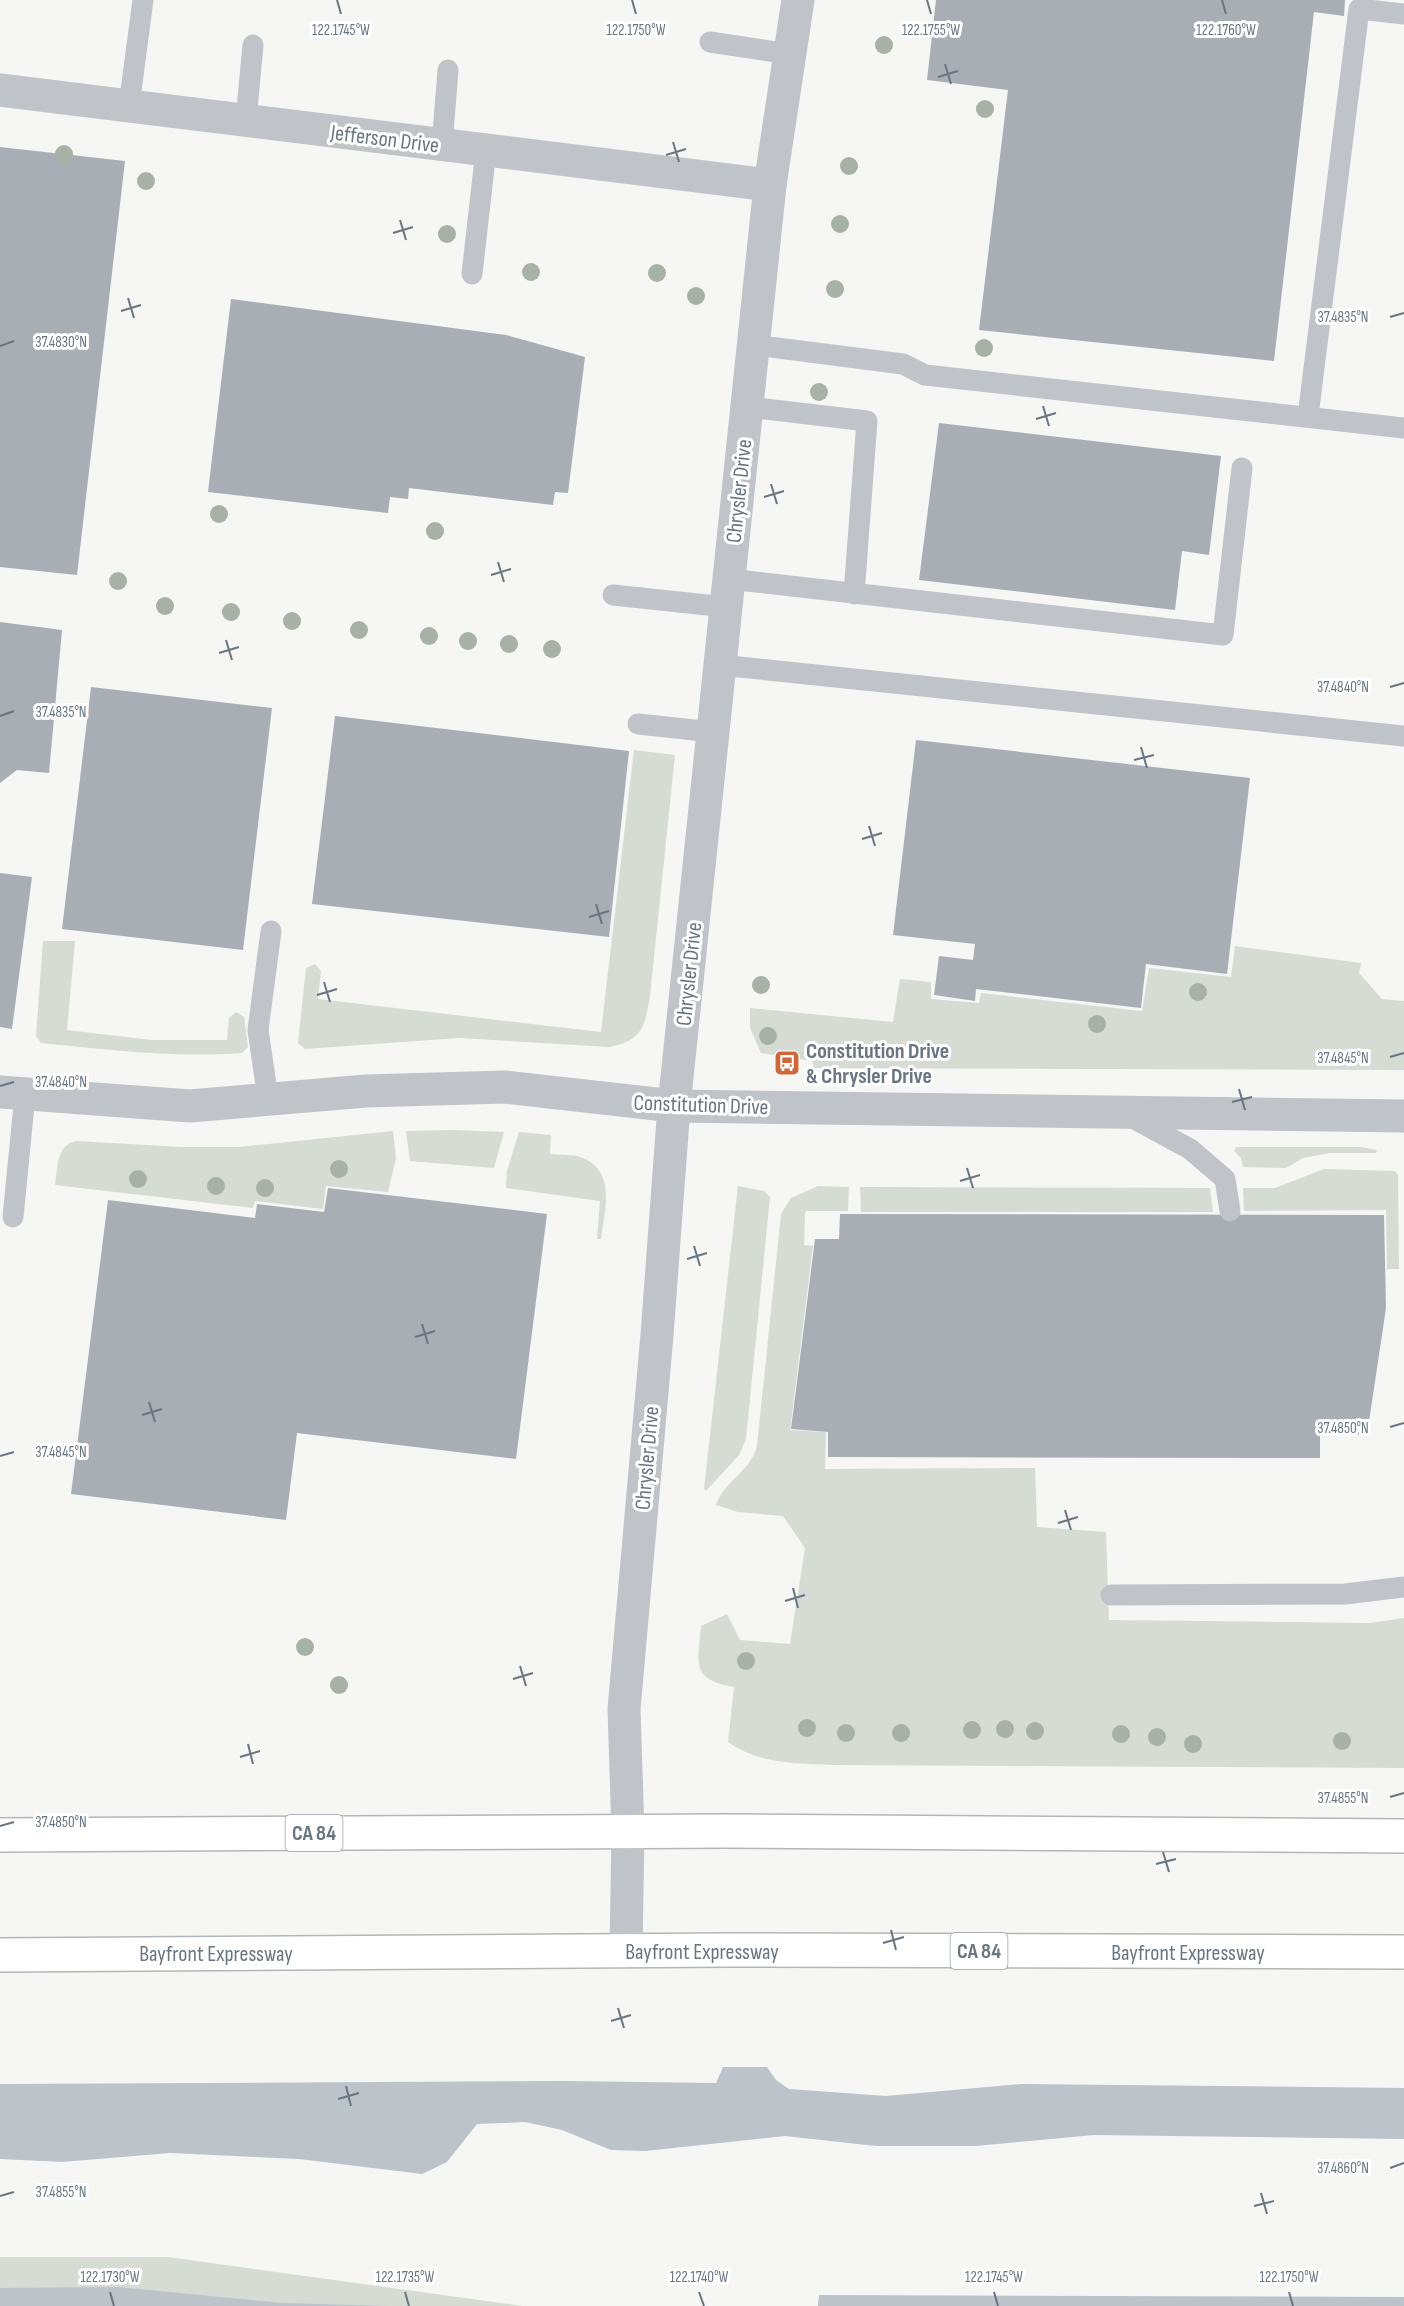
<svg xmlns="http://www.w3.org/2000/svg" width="1404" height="2306" font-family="'Sofia Sans Condensed',sans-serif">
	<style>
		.green { fill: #d6dbd3 }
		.water { fill: #bcc3c9 }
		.building { fill: #a8aeb3 }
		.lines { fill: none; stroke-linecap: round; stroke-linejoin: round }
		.highway-casing { stroke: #b3b6b9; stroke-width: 36 }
		.lane { stroke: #c0c3c7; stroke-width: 21 }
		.street { stroke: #c0c3c7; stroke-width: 33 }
		.highway { stroke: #fff; stroke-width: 33 }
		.tree { fill: #a8b1a6 }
		.ticks { fill: none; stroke: #697581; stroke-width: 2 }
		.labels { text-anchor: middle; stroke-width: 6; stroke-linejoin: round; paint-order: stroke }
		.shield { fill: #fff; stroke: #969ea7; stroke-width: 1.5 }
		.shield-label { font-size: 21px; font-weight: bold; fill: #697581 }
		.street-label { font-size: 22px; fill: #697581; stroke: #fff }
		.poi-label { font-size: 22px; font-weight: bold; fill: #697581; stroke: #fff; text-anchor: start }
		.ticks-label { font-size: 15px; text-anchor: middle; fill: #697581; stroke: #fff; stroke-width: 6; stroke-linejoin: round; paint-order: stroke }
	</style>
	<rect width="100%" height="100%" fill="#f6f6f4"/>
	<g class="green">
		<path d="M 634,750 L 675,755 L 650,996 C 645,1025 643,1041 609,1047 L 459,1038 L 305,1049 L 298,1043 L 306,968 L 315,964 L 321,971 L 318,999 L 601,1032 Z"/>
		<path d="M 43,941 L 75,941 L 67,1030 L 151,1040 L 227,1040 L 229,1018 L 236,1012 L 244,1017 L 248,1047 L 242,1053 C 174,1058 109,1050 41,1043 L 36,1036 Z"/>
		<polygon points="1235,946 1361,963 1359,973 1382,999 1404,1001 1404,1070 814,1068 812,1061 761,1053 750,1028 750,1008 893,1022 900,979 931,982 931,999 979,1003 981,993 1142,1011 1149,968 1231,977"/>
		<polygon points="454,1130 504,1132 494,1168 410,1161 406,1131"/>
		<path d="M 393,1131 L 396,1158 L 388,1192 L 326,1186 L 323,1209 L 255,1201 L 253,1208 L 55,1185 C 58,1168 56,1144 77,1141 L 182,1147 L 239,1147 Z"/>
		<path d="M 519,1132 L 551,1135 L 550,1154 C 560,1155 574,1154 583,1158 C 617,1172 604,1212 601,1239 L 597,1239 L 600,1201 L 506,1188 L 507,1171 Z"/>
		<polygon points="1236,1147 1361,1147 1377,1150 1376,1153 1330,1153 1303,1158 1286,1168 1243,1167 1241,1158 1234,1151"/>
		<polygon points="1324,1169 1395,1171 1398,1175 1399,1269 1387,1269 1386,1210 1244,1211 1243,1188 1275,1188"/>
		<polygon points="738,1186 764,1191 770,1197 746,1439 739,1455 706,1491 704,1489"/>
		<path d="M 818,1186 L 849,1187 L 848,1211 L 807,1211 L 805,1213 L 804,1245 L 813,1246 L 790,1430 L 826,1432 L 825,1469 L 1035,1468 L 1037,1527 L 1106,1532 L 1109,1620 L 1370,1623 L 1404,1618 L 1404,1768 L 832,1765 C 795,1763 759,1764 728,1742 L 734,1687 C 690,1679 698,1664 701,1626 L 727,1614 L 740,1640 L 790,1644 L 805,1548 L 783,1516 L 738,1512 L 716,1505 C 724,1481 751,1471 757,1446 L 781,1214 L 791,1198 Z"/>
		<polygon points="860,1187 1210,1188 1213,1212 861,1212"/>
		<polygon points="0,2257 168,2257 522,2306 0,2306"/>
	</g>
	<g class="water">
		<polygon points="723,2067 767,2067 776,2080 789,2089 886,2096 1021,2084 1404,2088 1404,2139 1094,2135 976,2146 876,2146 785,2136 645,2151 611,2150 562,2130 525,2122 477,2124 447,2162 422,2174 299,2159 170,2153 62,2162 0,2159 0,2084 566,2081 716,2083"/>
		<polygon points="118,2287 282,2303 389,2306 0,2306 0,2288"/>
		<polygon points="819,2295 1404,2297 1404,2306 818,2306"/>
	</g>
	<g class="building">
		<polygon points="936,0 1345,0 1344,16 1314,12 1274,361 979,330 1008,90 927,80"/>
		<polygon points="0,147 125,161 77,575 0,567"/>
		<polygon points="231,299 506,335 585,357 568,493 555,492 553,505 409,488 408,499 390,497 388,513 208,492"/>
		<polygon points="939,423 1221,456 1209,555 1182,551 1175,610 919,580"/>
		<polygon points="0,622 62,630 49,773 17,770 0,783"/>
		<polygon points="91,687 272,708 243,950 62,929"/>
		<polygon points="335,716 629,751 609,937 312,904"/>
		<polygon points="916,740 1250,778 1227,974 1146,964 1141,1008 976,989 975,1001 934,995 939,956 973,960 975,944 893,935"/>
		<polygon points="0,873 32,877 12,1029 0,1027"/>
		<polygon points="328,1188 547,1214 516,1459 297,1433 286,1520 71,1494 108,1200 255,1218 257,1204 324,1212"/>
		<polygon points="840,1214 1384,1215 1386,1308 1367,1435 1320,1432 1320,1458 828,1457 828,1432 791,1429 815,1239 839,1239"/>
	</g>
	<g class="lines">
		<g class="highway-casing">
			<g id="highway">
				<polyline points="0,1835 725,1831 1404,1836"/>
				<polyline points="0,1955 729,1950 1404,1952"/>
			</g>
		</g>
		<g class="lane">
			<polyline points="710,42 790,54"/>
			<polyline points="129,106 143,0"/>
			<polyline points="246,120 253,45"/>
			<polyline points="442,145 448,70"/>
			<polyline points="472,274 486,150"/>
			<polyline points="754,345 903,364 925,375 1404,428"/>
			<polyline points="748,407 867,421 854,594"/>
			<polyline points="1308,416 1359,9 1404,14"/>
			<polyline points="729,579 1223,635 1242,468"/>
			<polyline points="613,595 726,607"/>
			<polyline points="720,665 1404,736"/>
			<polyline points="638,724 713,732"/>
			<polyline points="268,1099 258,1030 271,931"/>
			<polyline points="1129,1116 1190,1149 1225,1179 1230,1211"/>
			<polyline points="13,1217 25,1095"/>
			<polyline points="1111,1595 1345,1594 1404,1587"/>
		</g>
		<g class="street">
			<polyline points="0,90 770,185"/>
			<polyline points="0,1092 190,1106 366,1091 505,1087 674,1106 1404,1116"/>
			<polyline points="626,1951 628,1832 624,1709 657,1335 674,1106 770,185 798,0"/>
		</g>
		<use href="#highway" class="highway"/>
	</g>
	<g class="tree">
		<circle cx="884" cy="45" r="9"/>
		<circle cx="985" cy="109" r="9"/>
		<circle cx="64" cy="154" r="9"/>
		<circle cx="849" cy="166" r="9"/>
		<circle cx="146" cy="181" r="9"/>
		<circle cx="840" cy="224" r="9"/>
		<circle cx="447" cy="234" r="9"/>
		<circle cx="531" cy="272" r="9"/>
		<circle cx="657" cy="273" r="9"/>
		<circle cx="835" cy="289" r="9"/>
		<circle cx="696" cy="296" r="9"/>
		<circle cx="984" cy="348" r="9"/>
		<circle cx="819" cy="392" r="9"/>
		<circle cx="219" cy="514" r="9"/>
		<circle cx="435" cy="531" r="9"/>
		<circle cx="118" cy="581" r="9"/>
		<circle cx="165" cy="606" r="9"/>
		<circle cx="231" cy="612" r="9"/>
		<circle cx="292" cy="621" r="9"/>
		<circle cx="359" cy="630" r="9"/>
		<circle cx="429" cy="636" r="9"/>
		<circle cx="468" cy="641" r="9"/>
		<circle cx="509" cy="644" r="9"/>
		<circle cx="552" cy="649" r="9"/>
		<circle cx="761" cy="985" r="9"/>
		<circle cx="1198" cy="992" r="9"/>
		<circle cx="1097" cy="1024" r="9"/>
		<circle cx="768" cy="1036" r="9"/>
		<circle cx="339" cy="1169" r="9"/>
		<circle cx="138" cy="1179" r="9"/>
		<circle cx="216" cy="1186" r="9"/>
		<circle cx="265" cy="1188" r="9"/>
		<circle cx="305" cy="1647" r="9"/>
		<circle cx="746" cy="1661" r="9"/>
		<circle cx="339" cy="1685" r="9"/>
		<circle cx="807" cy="1728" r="9"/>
		<circle cx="1005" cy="1729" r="9"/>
		<circle cx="972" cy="1730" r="9"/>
		<circle cx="1035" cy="1731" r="9"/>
		<circle cx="846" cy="1733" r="9"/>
		<circle cx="901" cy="1733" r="9"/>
		<circle cx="1121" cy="1734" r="9"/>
		<circle cx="1157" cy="1737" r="9"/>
		<circle cx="1342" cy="1741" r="9"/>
		<circle cx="1193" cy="1744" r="9"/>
	</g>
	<path class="ticks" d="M 337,0 L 341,14M 632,0 L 636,14M 927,0 L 931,14M 1222,0 L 1226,14M 945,64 L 951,84M 938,77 L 958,71M 673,142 L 679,162M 666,155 L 686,149M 400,220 L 406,240M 393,233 L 413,227M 128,298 L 134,318M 121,311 L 141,305M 1390,317 L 1404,313M 0,346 L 14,341M 1043,406 L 1049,426M 1036,419 L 1056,413M 771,484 L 777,504M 764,497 L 784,491M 498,562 L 504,582M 491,575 L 511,569M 226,640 L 232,660M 219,653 L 239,647M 1390,687 L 1404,683M 0,716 L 14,711M 1141,747 L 1147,768M 1134,760 L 1154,755M 869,826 L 875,846M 862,839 L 882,833M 596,904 L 602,924M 589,917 L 609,911M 324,982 L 330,1002M 317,995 L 337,989M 1390,1057 L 1404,1053M 0,1086 L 14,1082M 1239,1089 L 1245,1110M 1232,1102 L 1252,1097M 967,1168 L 973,1188M 960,1181 L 980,1175M 694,1246 L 700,1266M 687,1259 L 707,1253M 422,1324 L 428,1344M 415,1337 L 435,1331M 149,1402 L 155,1422M 142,1415 L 162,1409M 1390,1427 L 1404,1423M 0,1456 L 14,1452M 1065,1510 L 1071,1530M 1058,1523 L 1078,1517M 793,1588 L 798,1608M 785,1601 L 805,1595M 520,1666 L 526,1686M 513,1679 L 533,1673M 248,1744 L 253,1764M 240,1757 L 260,1751M 1390,1797 L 1404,1793M 0,1826 L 14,1822M 1163,1852 L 1169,1872M 1156,1864 L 1176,1859M 891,1930 L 896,1950M 883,1943 L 904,1937M 618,2008 L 624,2028M 611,2021 L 631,2015M 346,2086 L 351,2106M 338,2099 L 359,2093M 1390,2168 L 1404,2163M 1261,2193 L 1267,2214M 0,2196 L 14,2192M 1254,2206 L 1274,2201M 110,2292 L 114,2306M 405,2292 L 409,2306M 699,2292 L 704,2306M 994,2292 L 998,2306M 1289,2292 L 1293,2306"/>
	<defs>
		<g id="bus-square" transform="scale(1.35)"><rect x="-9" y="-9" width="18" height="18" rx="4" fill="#cf673b" stroke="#fff"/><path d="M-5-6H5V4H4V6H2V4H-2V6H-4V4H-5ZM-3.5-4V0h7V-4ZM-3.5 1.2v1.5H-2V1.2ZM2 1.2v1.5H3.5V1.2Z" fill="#fff"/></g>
	</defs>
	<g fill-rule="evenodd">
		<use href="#bus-square" x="787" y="1063"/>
	</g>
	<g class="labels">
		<g class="shield">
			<rect x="285.5" y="1815" width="57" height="36" rx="4.5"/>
			<rect x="950.5" y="1933" width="57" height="36" rx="4.5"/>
		</g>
		<g class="shield-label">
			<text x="314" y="1840">CA 84</text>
			<text x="979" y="1958">CA 84</text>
		</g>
		<g class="street-label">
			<text transform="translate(385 138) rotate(7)" y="8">Jefferson Drive</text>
			<text transform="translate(738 491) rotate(-84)" y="8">Chrysler Drive</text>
			<text transform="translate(688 974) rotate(-84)" y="8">Chrysler Drive</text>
			<text transform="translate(701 1104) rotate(2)" y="8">Constitution Drive</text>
			<text transform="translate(646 1458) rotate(-85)" y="8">Chrysler Drive</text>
			<text x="702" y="1959">Bayfront Expressway</text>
			<text x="1188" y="1960">Bayfront Expressway</text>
			<text x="216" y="1961">Bayfront Expressway</text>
		</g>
		<g class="poi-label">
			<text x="806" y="1058">Constitution Drive<tspan x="806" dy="25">&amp; Chrysler Drive</tspan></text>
		</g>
	</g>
	<g class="ticks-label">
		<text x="341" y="35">122.1745°W</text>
		<text x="636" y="35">122.1750°W</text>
		<text x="931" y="35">122.1755°W</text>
		<text x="1226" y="35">122.1760°W</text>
		<text x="1343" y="322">37.4835°N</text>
		<text x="61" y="347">37.4830°N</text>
		<text x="1343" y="692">37.4840°N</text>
		<text x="61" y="717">37.4835°N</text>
		<text x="1343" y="1063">37.4845°N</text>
		<text x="61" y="1087">37.4840°N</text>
		<text x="1343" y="1433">37.4850°N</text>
		<text x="61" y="1457">37.4845°N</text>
		<text x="1343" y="1803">37.4855°N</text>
		<text x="61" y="1827">37.4850°N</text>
		<text x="1343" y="2173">37.4860°N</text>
		<text x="61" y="2197">37.4855°N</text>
		<text x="110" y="2282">122.1730°W</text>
		<text x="405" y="2282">122.1735°W</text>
		<text x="699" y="2282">122.1740°W</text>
		<text x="994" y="2282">122.1745°W</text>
		<text x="1289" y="2282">122.1750°W</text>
	</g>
</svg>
